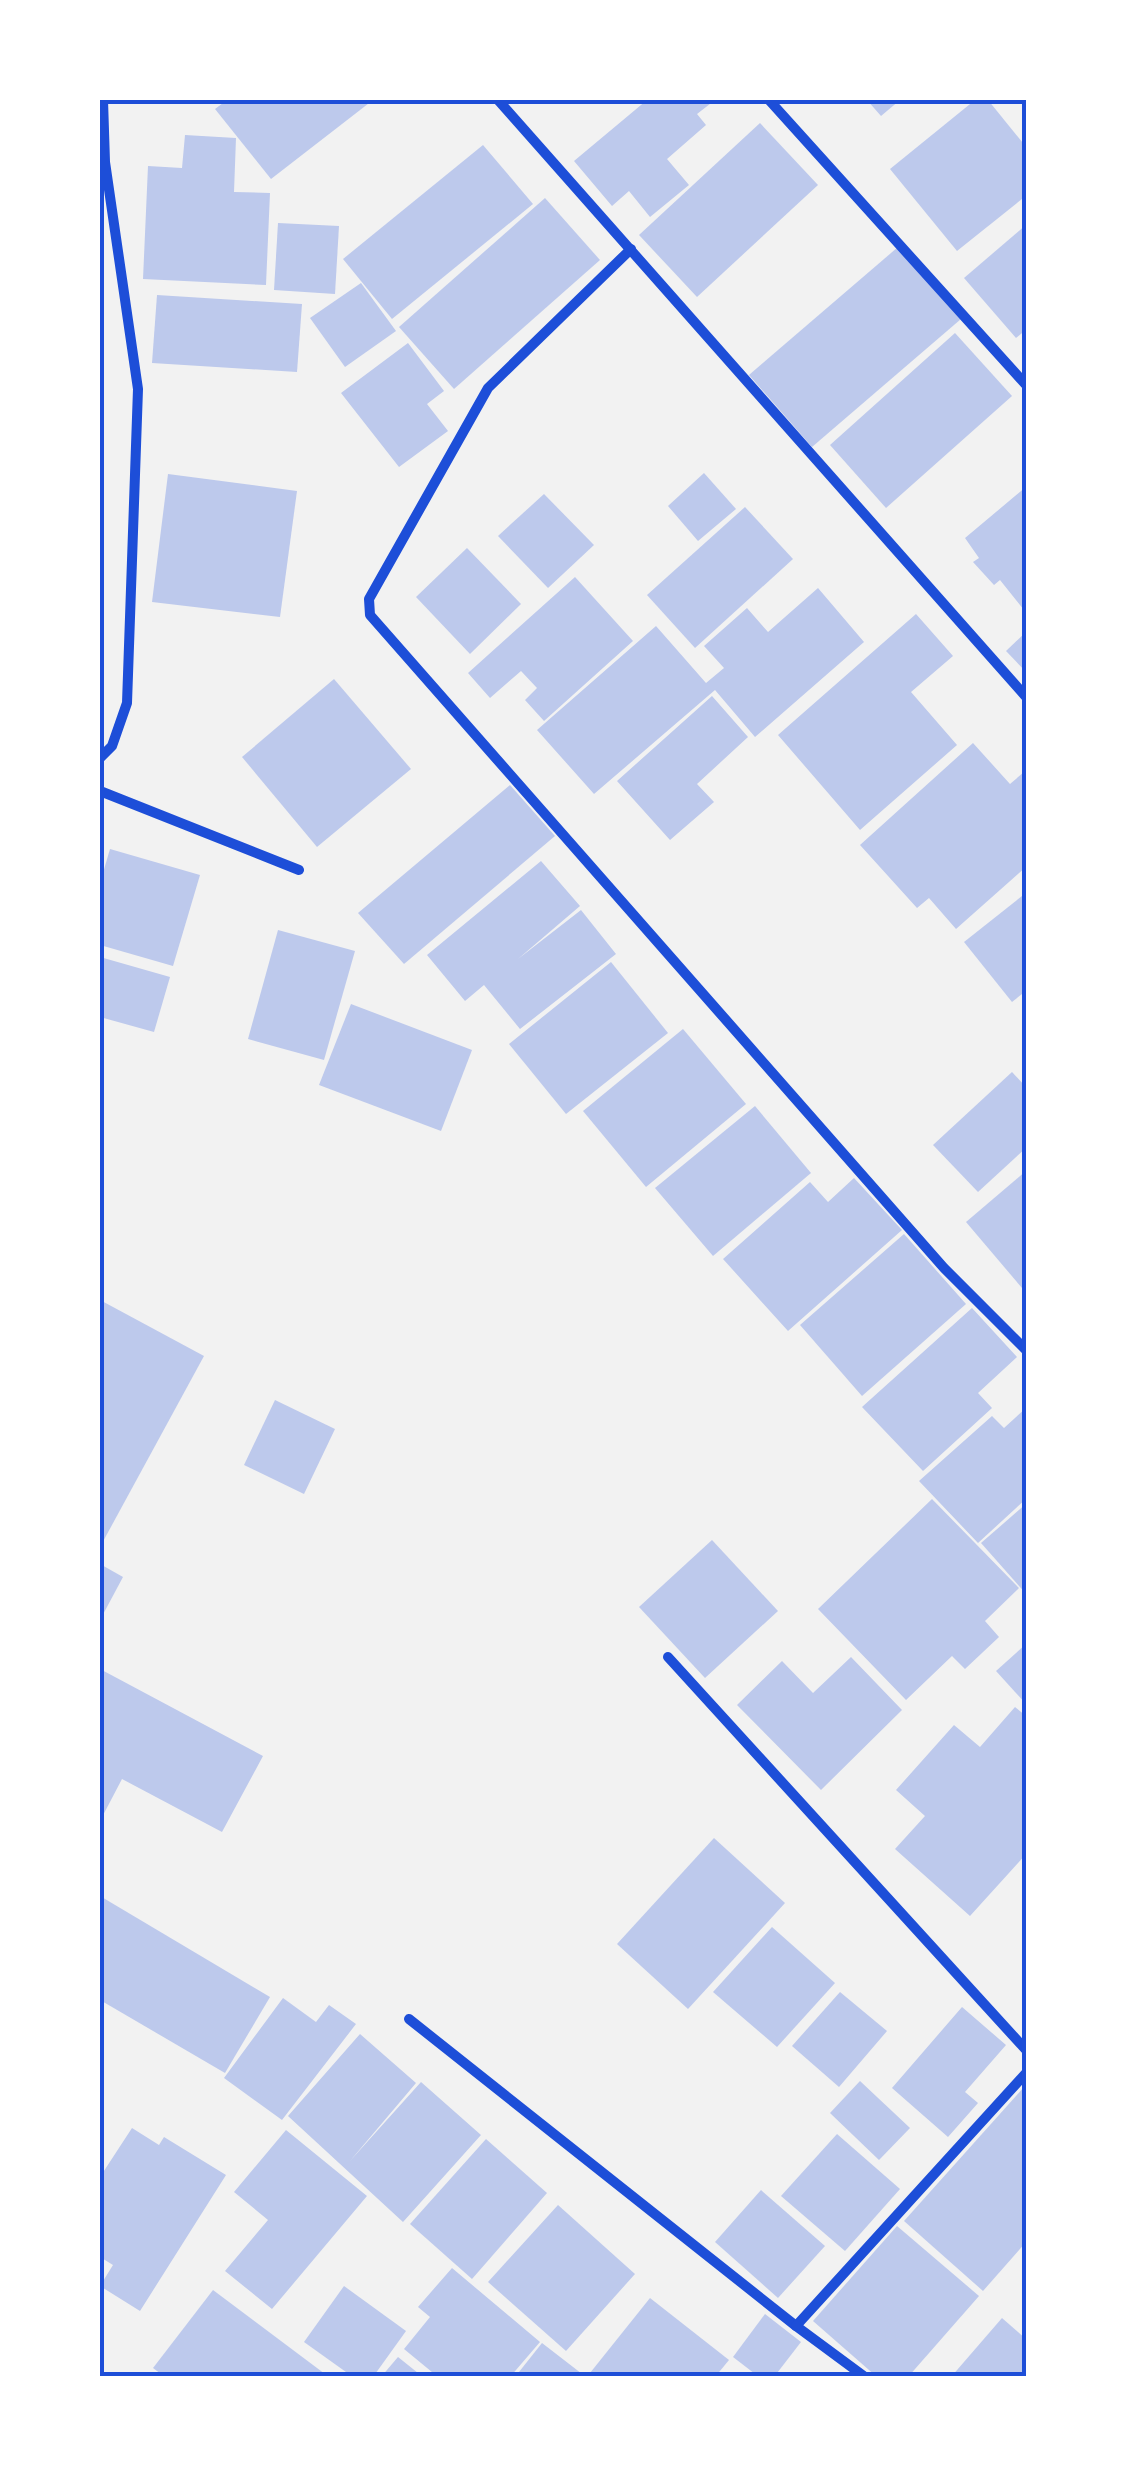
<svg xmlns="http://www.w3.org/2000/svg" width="1127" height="2477" font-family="'PT Sans Narrow',sans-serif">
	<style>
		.building { fill: #bdc9ec }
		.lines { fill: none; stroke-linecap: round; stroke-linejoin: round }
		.minor { stroke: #1d4ed8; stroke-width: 10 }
		.neatline { fill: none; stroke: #1d4ed8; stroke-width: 4 }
	</style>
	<rect width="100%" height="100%" fill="#f2f2f2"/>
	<g class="building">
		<polygon points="227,100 373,100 271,179 215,109"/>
		<polygon points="647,100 715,100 697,114 706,125 667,159 689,185 650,217 629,191 612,206 574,161"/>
		<polygon points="867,100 900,100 881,116"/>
		<polygon points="975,100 988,100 1027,148 1027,195 957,251 890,169"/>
		<polygon points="760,123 818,185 697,297 639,235"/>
		<polygon points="185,135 236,138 234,192 270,193 266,285 143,279 148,166 182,168"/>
		<polygon points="483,145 533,204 392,319 343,259"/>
		<polygon points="545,198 600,260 454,389 399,327"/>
		<polygon points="278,223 339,226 335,294 274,290"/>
		<polygon points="1027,224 1027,329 1016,338 964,278"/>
		<polygon points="898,247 961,319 812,447 749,375"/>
		<polygon points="361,283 396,331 345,367 310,318"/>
		<polygon points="157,295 302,304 297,372 152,363"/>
		<polygon points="955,333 1012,396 886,508 830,445"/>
		<polygon points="408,343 444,391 427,404 448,431 399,467 341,393"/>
		<polygon points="704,473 736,509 698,541 668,506"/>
		<polygon points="168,474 297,491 280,617 152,602"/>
		<polygon points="1027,486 1027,608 1024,610 1000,580 994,585 973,562 979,558 965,538"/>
		<polygon points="544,494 594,545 548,588 498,536"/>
		<polygon points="745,507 793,559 695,648 647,595"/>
		<polygon points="467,548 521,604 470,654 416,597"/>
		<polygon points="575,577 633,641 544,721 525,700 537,688 521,671 490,698 468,673"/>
		<polygon points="818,588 864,642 755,737 715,690 594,794 537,730 656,626 706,683 724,668 704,646 747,608 768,632"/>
		<polygon points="916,614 953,656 911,692 957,745 860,830 778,735"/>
		<polygon points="1027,631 1027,673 1006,651"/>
		<polygon points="334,679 411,769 317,847 242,757"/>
		<polygon points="712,696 748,737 697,784 714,802 670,840 617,781"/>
		<polygon points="973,743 1010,784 1024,772 1027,774 1027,866 956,929 929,898 917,908 860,845"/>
		<polygon points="510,785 555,836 404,964 358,913"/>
		<polygon points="110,849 200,875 173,966 100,945 100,883"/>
		<polygon points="541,861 580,906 518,959 581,910 616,954 520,1029 484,985 465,1001 427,955"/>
		<polygon points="1027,892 1027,990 1012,1002 964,942"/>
		<polygon points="278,930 355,951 324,1060 248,1039"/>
		<polygon points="100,957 170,977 154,1032 100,1017"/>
		<polygon points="611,962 668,1033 566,1114 509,1044"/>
		<polygon points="351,1004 472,1050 441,1131 319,1085"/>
		<polygon points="683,1029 746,1104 646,1187 583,1111"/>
		<polygon points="1012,1072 1027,1088 1027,1147 978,1192 933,1145"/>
		<polygon points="755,1106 811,1173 713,1256 655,1188"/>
		<polygon points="1027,1170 1027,1284 1022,1288 966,1222"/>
		<polygon points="854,1178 902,1230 788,1331 723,1259 810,1182 828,1202"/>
		<polygon points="904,1234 966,1304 862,1396 800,1325"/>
		<polygon points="100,1300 204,1356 100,1547"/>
		<polygon points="972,1308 1017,1357 978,1393 992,1408 923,1471 862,1407"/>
		<polygon points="275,1400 335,1429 304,1494 244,1465"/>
		<polygon points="1027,1407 1027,1498 978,1543 919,1481 992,1416 1004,1428"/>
		<polygon points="932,1499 1019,1588 985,1621 999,1637 965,1669 952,1656 906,1700 818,1609"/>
		<polygon points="1027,1503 1027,1595 981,1543"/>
		<polygon points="712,1540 778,1611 705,1678 639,1607"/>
		<polygon points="100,1564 123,1577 100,1620"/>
		<polygon points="1027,1643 1027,1705 996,1671"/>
		<polygon points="851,1657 902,1710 821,1790 737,1705 782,1661 813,1693"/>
		<polygon points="100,1669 263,1756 222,1832 122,1779 100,1821"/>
		<polygon points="1015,1707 1027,1717 1027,1853 970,1916 895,1849 925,1816 896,1790 954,1725 980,1747"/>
		<polygon points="714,1838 785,1903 688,2009 617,1944"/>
		<polygon points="100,1896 270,1997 225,2073 100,2000"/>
		<polygon points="772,1927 835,1983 777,2047 713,1992"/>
		<polygon points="840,1992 887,2031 839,2087 792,2046"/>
		<polygon points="283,1998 316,2022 329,2005 356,2024 282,2120 224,2078"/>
		<polygon points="962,2007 1006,2045 965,2092 978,2103 948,2137 892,2088"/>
		<polygon points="360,2034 416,2083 350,2161 421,2082 481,2135 403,2222 288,2116"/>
		<polygon points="860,2081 910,2128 879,2160 830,2113"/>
		<polygon points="1024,2087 1027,2089 1027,2241 983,2291 904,2221"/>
		<polygon points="132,2128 159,2145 164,2137 226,2175 140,2311 100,2286 113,2265 100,2257 100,2177"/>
		<polygon points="286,2130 367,2196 272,2309 225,2271 268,2220 234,2192"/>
		<polygon points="837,2134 900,2189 845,2251 781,2196"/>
		<polygon points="486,2139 547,2193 472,2279 410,2224"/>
		<polygon points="761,2190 825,2246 778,2298 715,2242"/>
		<polygon points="558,2205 635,2274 566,2351 488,2282"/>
		<polygon points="897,2226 979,2296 908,2377 877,2377 813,2321"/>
		<polygon points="452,2268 540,2342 510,2377 438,2377 404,2349 430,2317 418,2307"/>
		<polygon points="344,2286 406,2331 373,2377 353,2377 304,2342"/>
		<polygon points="213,2290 329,2377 165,2377 153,2368"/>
		<polygon points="650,2298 729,2360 715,2377 595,2377 590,2373"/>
		<polygon points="765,2314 801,2342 774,2377 759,2377 733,2357"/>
		<polygon points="1002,2318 1027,2340 1027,2377 951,2377"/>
		<polygon points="542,2343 586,2377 515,2377"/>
		<polygon points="398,2357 423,2377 381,2377"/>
	</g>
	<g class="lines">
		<g class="minor">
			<polyline points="498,100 1027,698"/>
			<polyline points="769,100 1027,386"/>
			<polyline points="631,249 488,388 369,599 370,615 944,1268 1027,1351"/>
			<polyline points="100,758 112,746 127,703 138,389 105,162 103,100"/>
			<polyline points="100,791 299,870"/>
			<polyline points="668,1657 1027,2051"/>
			<polyline points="409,2019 796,2326 865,2377"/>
			<polyline points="796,2326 1027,2072"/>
		</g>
	</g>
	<rect width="1127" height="2477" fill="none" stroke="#ffffff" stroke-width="205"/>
	<rect x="102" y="102" width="922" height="2272" class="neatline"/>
</svg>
